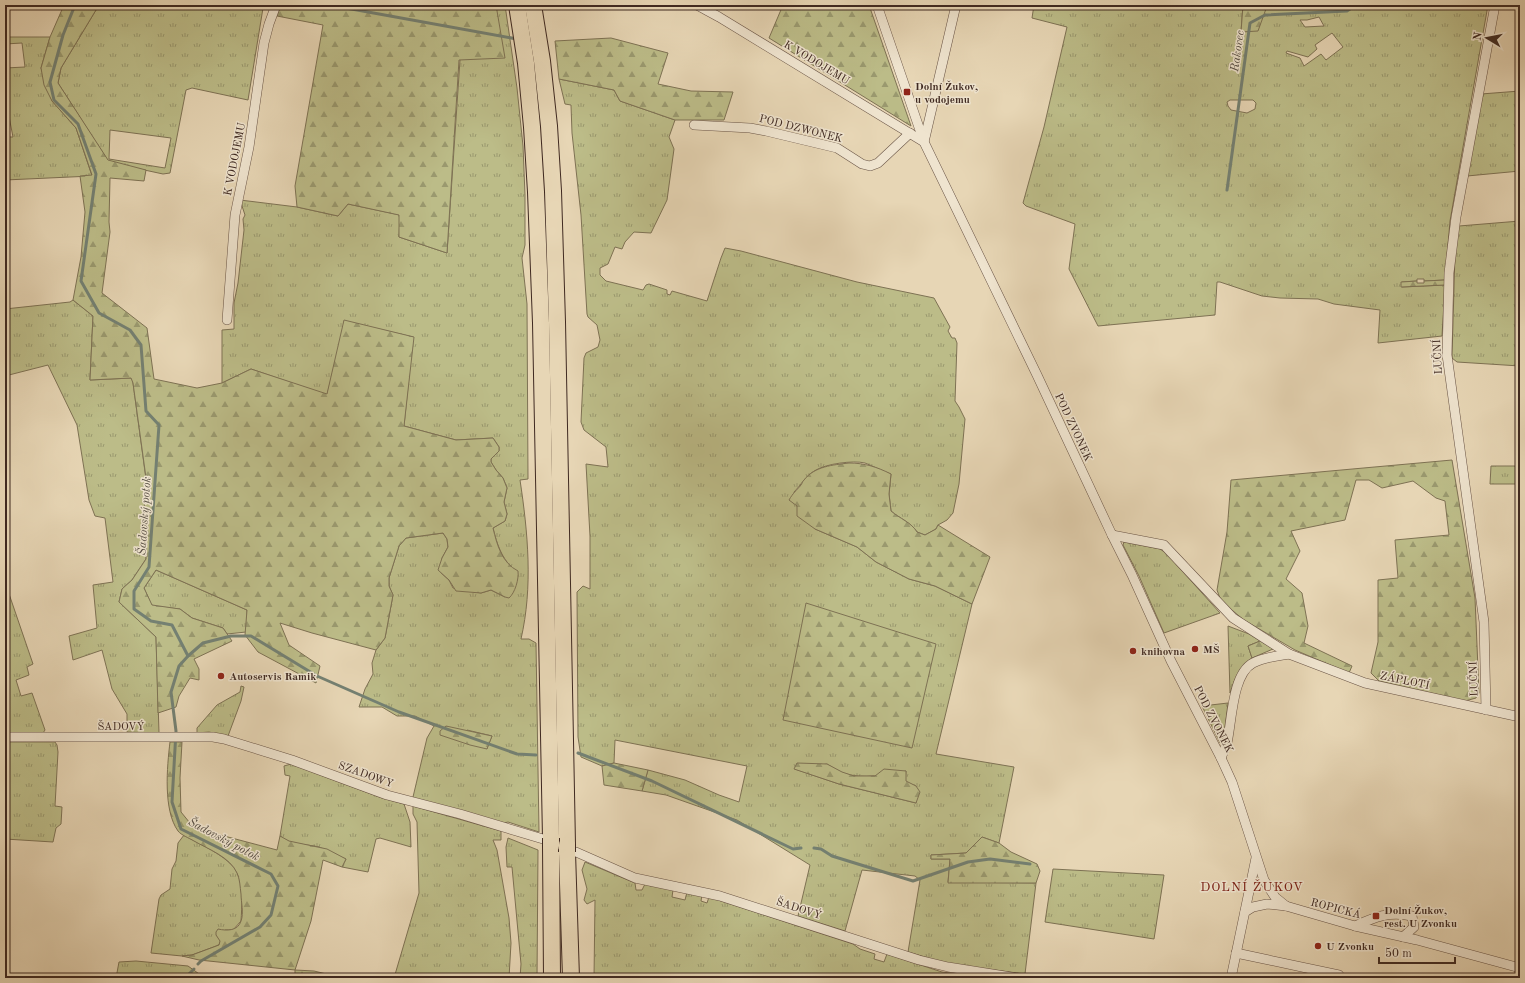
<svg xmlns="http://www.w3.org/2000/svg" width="1525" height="983" font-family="'Old Standard TT',serif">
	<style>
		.grass { fill: url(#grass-tufts); stroke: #7e7254; fill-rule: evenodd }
		.forest { fill: url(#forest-firs); stroke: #7e7254 }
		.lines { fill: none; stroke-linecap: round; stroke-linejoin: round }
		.stream { stroke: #748072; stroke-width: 3 }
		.street-casing { stroke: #695446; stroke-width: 10 }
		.highway-casing { stroke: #3f2921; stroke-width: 18 }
		.street { stroke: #efe4cf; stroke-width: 9 }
		.highway { stroke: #e7d6b5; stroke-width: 16 }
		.highway-bridge-casing { stroke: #3f2921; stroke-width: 18; stroke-linecap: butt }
		.highway-bridge { stroke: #e7d6b5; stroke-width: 16 }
		.poi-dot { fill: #8f2418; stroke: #efe4cf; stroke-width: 1.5 }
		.labels { text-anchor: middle; stroke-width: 3; stroke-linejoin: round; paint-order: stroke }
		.street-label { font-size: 11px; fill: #3f2921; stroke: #efe4cf }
		.poi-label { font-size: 11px; font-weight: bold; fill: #3f2921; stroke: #efe4cf; text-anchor: start }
		.water-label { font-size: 12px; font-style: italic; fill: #554d43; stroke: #efe4cf }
		.quarter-label { font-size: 13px; letter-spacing: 1px; fill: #7a1f14; stroke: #efe4cf }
	</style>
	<defs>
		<pattern id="grass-tufts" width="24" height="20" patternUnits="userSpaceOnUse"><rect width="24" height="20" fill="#bcbc88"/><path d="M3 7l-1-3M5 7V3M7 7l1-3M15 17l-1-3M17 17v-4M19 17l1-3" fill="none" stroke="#9a996f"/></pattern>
		<pattern id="forest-firs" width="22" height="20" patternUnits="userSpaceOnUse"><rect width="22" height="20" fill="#bcbc88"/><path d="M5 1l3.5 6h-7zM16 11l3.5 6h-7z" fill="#9a996f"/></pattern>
	</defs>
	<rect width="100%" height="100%" fill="#e7d6b5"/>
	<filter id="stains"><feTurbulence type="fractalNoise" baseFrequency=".005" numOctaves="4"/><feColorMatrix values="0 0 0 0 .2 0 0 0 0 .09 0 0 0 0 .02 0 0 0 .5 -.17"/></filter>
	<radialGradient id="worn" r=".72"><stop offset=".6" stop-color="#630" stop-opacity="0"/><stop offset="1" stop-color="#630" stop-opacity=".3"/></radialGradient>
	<g class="grass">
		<path d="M 99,5 L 249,5 L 263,8 L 248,100 L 192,88 L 186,90 L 170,173 L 163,174 L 112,163 L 108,161 L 58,83 L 61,68 ZM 110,130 L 171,138 L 165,168 L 109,159 Z"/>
		<path d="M 496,5 L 505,5 L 517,88 L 523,146 L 525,195 L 525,245 L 522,258 L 527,304 L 528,479 L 520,480 C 528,533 533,587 521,639 L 529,639 L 536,643 L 539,832 L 508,822 L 504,823 L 414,799 L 413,797 L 427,738 L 434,726 L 415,716 L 397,716 L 382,707 L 359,707 L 365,689 L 373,674 L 372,663 L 376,650 L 385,638 L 393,595 L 389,586 L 389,578 L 399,546 L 406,538 L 443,533 L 447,539 L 448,547 L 442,558 L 441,573 L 449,580 L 453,588 L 481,593 L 491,590 L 505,597 L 513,569 C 501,557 497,544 493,528 L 505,521 L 507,514 L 504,502 L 507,488 L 503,478 L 496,470 L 491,462 L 491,459 L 499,451 L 499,447 L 493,438 L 456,440 L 404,426 L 413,337 L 344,321 L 343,331 L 327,395 L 251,369 L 222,383 L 222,330 L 234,329 L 234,303 L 238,283 L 244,230 L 243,219 L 245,215 L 240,200 L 297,207 L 338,216 L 348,204 L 400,215 L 399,237 L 447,253 L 460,60 ZM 467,730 L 492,736 L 487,748 L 487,749 Z"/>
		<path d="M 1034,5 L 1243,5 L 1241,32 L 1267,6 L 1264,5 L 1488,5 L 1450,221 L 1445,280 L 1424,281 L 1424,279 L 1417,279 L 1417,281 L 1402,282 L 1402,287 L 1445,285 L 1442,336 L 1378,343 L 1380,310 L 1334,304 L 1318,299 L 1280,298 L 1262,296 L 1220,282 L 1217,282 L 1215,315 L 1098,326 L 1069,269 L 1075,224 L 1026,206 L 1023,203 L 1044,127 L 1067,27 L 1032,18 ZM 1319,17 L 1324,26 L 1305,27 L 1300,20 L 1307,20 ZM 1332,33 L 1343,47 L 1326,60 L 1321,54 L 1304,66 L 1300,58 L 1286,53 L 1287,51 L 1308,57 L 1317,49 L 1315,45 ZM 1230,100 L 1253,100 L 1256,103 L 1255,109 L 1247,113 L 1231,110 L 1228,106 L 1227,102 Z"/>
		<polygon points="5,37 50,37 41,68 52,101 76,128 92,176 5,180 5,137 13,137 5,96 5,68 25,67 22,43 5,44"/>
		<path d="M 559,79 L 614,90 L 620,101 L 675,120 L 669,137 L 674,149 L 667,200 L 651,233 L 634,232 L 625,242 L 622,249 L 615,247 L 608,264 L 600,268 L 600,275 L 606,281 L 643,290 L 646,285 L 649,284 L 667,290 L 667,294 L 670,295 L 672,291 L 707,301 L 721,258 L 725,248 L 741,251 L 857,282 L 934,298 L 950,327 L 948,331 L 952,338 L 955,338 L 957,343 L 955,401 L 959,407 L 965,419 L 959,484 L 953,513 L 947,520 L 938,525 L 936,529 L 925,535 L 917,532 C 912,523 899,518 891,511 L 889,494 L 891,474 C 882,471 873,466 865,463 C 853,460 826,464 816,470 C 806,475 801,485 794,492 L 797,506 L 815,529 L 857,547 L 876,562 L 909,579 L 935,586 L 972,604 L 936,754 L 1014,767 L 999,843 L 982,837 L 966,853 L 931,855 L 931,859 L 950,859 L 948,882 L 1036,883 L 1025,974 L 948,964 L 908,952 L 920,880 L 915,876 L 862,870 L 845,931 L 798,916 L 810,865 L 737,820 L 666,795 L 642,791 L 648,770 L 685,780 L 719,795 L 739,802 L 747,766 L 615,740 L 614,763 L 602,766 L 581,757 L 578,737 L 577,592 L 583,586 L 590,589 L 590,536 L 586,464 L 608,467 L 606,447 L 584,430 L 581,422 L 584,358 L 586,353 L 598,347 L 600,340 L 597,325 L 588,317 L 587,314 L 581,215 L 572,133 L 571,105 L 565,104 ZM 827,764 C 832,767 838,771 843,773 C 863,780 886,774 906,771 L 905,782 L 916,786 L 916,803 L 839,784 L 795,769 Z"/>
		<polygon points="1520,91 1520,171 1467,176 1481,94"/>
		<polygon points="1520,221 1520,366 1457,362 1452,358 1455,253 1459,226"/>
		<polygon points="73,300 93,316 90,380 132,378 133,383 148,494 146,503 142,509 147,519 146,559 132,580 122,589 119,602 156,637 159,733 127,732 127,714 112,689 102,650 73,660 69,636 97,628 93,585 113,582 105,518 95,516 89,500 77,425 48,365 5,376 5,309 70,302"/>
		<polygon points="1491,466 1520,466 1520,484 1490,484"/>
		<polygon points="1124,542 1160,549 1166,553 1220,613 1164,633 1139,576 1123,545"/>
		<polygon points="156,570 247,610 246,632 227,634 223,628 192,618 180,609 152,606 144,588"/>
		<polygon points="5,588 7,588 33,664 27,667 29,675 16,680 21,696 32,693 45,730 43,733 5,733"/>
		<path d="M 1228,626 L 1249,634 L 1260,641 L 1248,646 L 1252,658 C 1239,667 1235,678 1230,693 Z"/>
		<polygon points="241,686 244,687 241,701 228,736 209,732 197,733 197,728 217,705 240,692"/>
		<polygon points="1228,703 1224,735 1220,743 1202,706"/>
		<polygon points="5,742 55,742 57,745 58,752 55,806 62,807 61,824 56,828 53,842 5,839"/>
		<path d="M 291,764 L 382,798 L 404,804 L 410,822 L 411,847 L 380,838 L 376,839 L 368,872 L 342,867 L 346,859 C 337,856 328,850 319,847 C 307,844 289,845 280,836 L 290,776 L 285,775 L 284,766 Z"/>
		<polygon points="413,806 501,831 501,840 493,840 497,850 509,918 511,943 509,978 394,978 419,893 417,822 413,814"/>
		<path d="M 184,835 C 199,844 228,856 237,872 C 243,884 242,907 241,921 L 233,930 L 225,930 L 219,945 L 192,955 L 182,956 L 151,953 L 159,899 L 161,895 L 170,889 L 172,869 L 176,861 L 178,843 Z"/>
		<polygon points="508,838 538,850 537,978 520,978 521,964 512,867 507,867 506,847"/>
		<polygon points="585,862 635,883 636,890 642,890 645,884 673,890 672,897 685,900 687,892 702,895 701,901 707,903 709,897 853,944 860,949 875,954 874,959 884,962 887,954 942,972 991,978 594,978 595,900 587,904 584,900 587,889 582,870"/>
		<polygon points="1053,869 1164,875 1154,939 1045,922"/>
		<polygon points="136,961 188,966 202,976 199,978 116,978 119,962"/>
	</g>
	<g class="forest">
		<path d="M 64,5 L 99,5 L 61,68 L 58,83 L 108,160 L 146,170 L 144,181 L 110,178 L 109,222 L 110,232 L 102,293 L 147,328 L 154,379 L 197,388 L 222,383 L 251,369 L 327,394 L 344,320 L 414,337 L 404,426 L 456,440 L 493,438 L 499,447 L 499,451 L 491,459 L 491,462 L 496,470 L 503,478 L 507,488 L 504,502 L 507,514 L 505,521 L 493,528 C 497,545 502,563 518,571 C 519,579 515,593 509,598 L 505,597 L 491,590 L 481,593 L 456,591 L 449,580 L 438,570 L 442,558 L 448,547 L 447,539 L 443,533 L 406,538 L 399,546 L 389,578 L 389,586 L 393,595 L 385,638 L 376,650 L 312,633 L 280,623 L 289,645 L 320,666 L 316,683 L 258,652 L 245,635 L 247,610 L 156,570 L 144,588 L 152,605 L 180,609 L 192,618 L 223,628 L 232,641 L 194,659 L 199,669 L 199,680 L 190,678 L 179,696 L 176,707 L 158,713 L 156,637 L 119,602 L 122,589 L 132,580 L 146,559 L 147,519 L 142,509 L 146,503 L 147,485 L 133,383 L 131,378 L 90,380 L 93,316 L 73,300 L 81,257 L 85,212 L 80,176 L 92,175 L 76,128 L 52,101 L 44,85 L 41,68 L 50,37 Z"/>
		<polygon points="281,5 496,5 505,58 459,60 447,253 399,237 399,215 348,204 338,216 297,207 295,186 323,25 277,16"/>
		<polygon points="783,5 869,5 911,126 769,38"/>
		<polygon points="1243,5 1264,5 1267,6 1258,31 1241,32"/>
		<polygon points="611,38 668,53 658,84 691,91 733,92 724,120 675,120 620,101 614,90 559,79 555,41"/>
		<polygon points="1445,280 1445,285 1401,287 1401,282 1417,281 1417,283 1424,283 1424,281"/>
		<polygon points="1452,460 1475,598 1479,693 1476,698 1465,701 1379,681 1371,673 1378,642 1378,580 1398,578 1395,540 1449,535 1445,501 1436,498 1413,481 1382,488 1369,480 1356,480 1345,520 1291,531 1300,551 1286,579 1302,593 1308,626 1304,643 1352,666 1349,673 1295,650 1244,620 1221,601 1217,590 1227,532 1231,480"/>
		<path d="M 849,463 C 865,463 877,467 891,474 L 889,494 L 891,511 C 899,518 912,523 917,532 L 925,535 L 936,529 L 938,525 L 990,557 L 972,604 L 935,586 L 909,579 L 876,562 L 857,547 L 815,529 L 797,516 L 797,506 L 789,500 C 793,493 796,491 801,485 C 802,484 802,482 804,480 C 815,466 833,465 849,463 Z"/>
		<polygon points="806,603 936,644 912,748 783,720"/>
		<polygon points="1260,641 1273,649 1252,658 1248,646"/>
		<polygon points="446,726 492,736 487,749 470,745 440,735 440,731"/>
		<path d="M 170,742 L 182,742 L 180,778 L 181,812 L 194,828 L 277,850 L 280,836 L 289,841 L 327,849 L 346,859 L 342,867 L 323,860 L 311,921 L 295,970 L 314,971 L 343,978 L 295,978 L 295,970 L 199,960 L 182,956 L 192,955 L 219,945 L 220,941 L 216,935 L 216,932 L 218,929 C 227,931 238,931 241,921 C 244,913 241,902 241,894 C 240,887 240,879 237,873 C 230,857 208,849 194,841 C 189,838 181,835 178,831 C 163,810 167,767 170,742 Z"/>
		<polygon points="614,763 648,770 642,791 604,785 602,766"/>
		<polygon points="797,763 827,764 842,772 854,776 875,776 884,769 906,771 906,781 916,786 920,792 916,803 839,784 794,769"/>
		<polygon points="982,837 999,843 1011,852 1037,864 1040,871 1036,883 948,883 950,859 931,859 931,855 966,853"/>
	</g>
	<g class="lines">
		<g class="stream">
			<polyline points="75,5 63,35 50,82 54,100 78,124 96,174 81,281 99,313 130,330 141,345 146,411 159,425 149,567 134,591 134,609 151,621 172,625 188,656 179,666 171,692 176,731 172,802 181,829 271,874 278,886 271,915 260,927 201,961 198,964"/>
			<polyline points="323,5 346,8 517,39"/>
			<polyline points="1227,190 1250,23 1265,15 1347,11 1356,5"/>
			<polyline points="188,656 203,643 231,636 251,636 317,676 399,712 517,754 536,755"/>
			<polyline points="578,753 652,781 793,849 801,848"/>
			<polyline points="814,848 821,849 832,856 913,881 968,862 990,859 1030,864"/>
			<polyline points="185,978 194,969"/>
		</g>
		<g class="street-casing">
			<g id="street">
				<polyline points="697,5 719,17 924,142 956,5"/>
				<polyline points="877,5 924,142 1037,375 1112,535 1132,575 1171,661 1221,758 1232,782 1264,880 1275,897 1286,906"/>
				<polyline points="694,125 750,128 766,131 837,148 862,164 870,166 878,163 910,133"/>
				<polyline points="227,320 235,215 249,147 264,43 269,24 276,5"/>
				<polyline points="1112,535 1164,545 1233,618 1289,654 1365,683 1520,717"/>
				<polyline points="1486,710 1484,622 1447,355 1449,273 1456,217 1495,5"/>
				<polyline points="5,737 213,737 224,739 292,760 387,795 460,814 543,839"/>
				<path d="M 1221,758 C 1223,753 1225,748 1227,743 C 1232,721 1232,674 1253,663 C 1265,657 1277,656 1289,654"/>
				<polyline points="576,852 635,878 720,896 919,960 948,967 1018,978"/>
				<polyline points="1245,912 1253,907 1267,904 1286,906 1355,926 1417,940 1520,968"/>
				<path d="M 1355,926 C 1375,917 1389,911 1412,916 L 1414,927 L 1403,937"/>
				<polyline points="1236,953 1339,975"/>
				<polyline points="1231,978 1256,858"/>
			</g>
		</g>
		<g class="highway-casing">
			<g id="highway">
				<polyline points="517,5 526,63 532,127 536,192 541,323 551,838"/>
				<polyline points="533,5 542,61 549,126 553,191 557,322 567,845"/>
				<polyline points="551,846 552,978"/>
				<polyline points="567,852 571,978"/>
			</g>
		</g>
		<use href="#street" class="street"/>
		<use href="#highway" class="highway"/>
		<g class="highway-bridge-casing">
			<g id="highway-bridge">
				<polyline points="567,845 567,852"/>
				<polyline points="551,846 551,838"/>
			</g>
		</g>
		<use href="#highway-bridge" class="highway-bridge"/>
	</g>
	<g class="poi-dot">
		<rect x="903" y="88" width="8" height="8" rx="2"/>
		<circle cx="1195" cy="649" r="4"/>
		<circle cx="1133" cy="651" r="4"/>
		<circle cx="221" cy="676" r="4"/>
		<rect x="1372" y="912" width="8" height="8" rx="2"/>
		<circle cx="1318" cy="946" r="4"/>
	</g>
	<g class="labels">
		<g class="street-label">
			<text transform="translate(817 62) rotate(31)" y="4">K VODOJEMU</text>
			<text transform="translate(801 128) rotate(14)" y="4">POD DZWONEK</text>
			<text transform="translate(234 159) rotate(-79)" y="4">K VODOJEMU</text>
			<text transform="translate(1437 357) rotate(-93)" y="4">LUČNÍ</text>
			<text transform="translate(1074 427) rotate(65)" y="4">POD ZVONEK</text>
			<text transform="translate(1473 679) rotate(-92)" y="4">LUČNÍ</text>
			<text transform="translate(1405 680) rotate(12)" y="4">ZÁPLOTÍ</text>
			<text transform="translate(1214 719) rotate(63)" y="4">POD ZVONEK</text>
			<text x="121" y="730">ŠADOVÝ</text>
			<text transform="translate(366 774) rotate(20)" y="4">SZADOWY</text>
			<text transform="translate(799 908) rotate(18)" y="4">ŠADOVÝ</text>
			<text transform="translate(1336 908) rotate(15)" y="4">ROPICKÁ</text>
		</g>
		<g class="poi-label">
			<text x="915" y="90">Dolní Žukov,<tspan x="915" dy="13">u vodojemu</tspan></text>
			<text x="1203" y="653">MŠ</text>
			<text x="1141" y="655">knihovna</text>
			<text x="229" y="680">Autoservis Ramik</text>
			<text x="1384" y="914">Dolní Žukov,<tspan x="1384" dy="13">rest. U Zvonku</tspan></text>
			<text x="1326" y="950">U Zvonku</text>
		</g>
		<g class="water-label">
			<text transform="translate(1237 51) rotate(-82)" y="4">Rakovec</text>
			<text transform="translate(144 516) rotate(-86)" y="4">Šadovský potok</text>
			<text transform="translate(224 839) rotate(28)" y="4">Šadovský potok</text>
		</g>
		<g class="quarter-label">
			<text x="1252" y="891">DOLNÍ ŽUKOV</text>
		</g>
	</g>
	<rect width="1525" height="983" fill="none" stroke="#e7d6b5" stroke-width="20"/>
	<rect x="6" y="6" width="1513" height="971" fill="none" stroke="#3f2921" stroke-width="2"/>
	<rect x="10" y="10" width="1505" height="963" fill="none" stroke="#3f2921"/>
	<g transform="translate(1487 38) rotate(280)" stroke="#efe4cf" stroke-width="3" paint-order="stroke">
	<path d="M0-3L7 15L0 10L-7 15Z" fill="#3f2921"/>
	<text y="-6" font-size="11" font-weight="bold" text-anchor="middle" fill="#3f2921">N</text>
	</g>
	<path d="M1379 957v6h76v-6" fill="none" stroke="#3f2921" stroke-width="2"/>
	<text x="1385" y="957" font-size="12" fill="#3f2921" stroke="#efe4cf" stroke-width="3" paint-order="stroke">50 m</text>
	<rect width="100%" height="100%" filter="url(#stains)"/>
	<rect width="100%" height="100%" fill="url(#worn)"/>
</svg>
